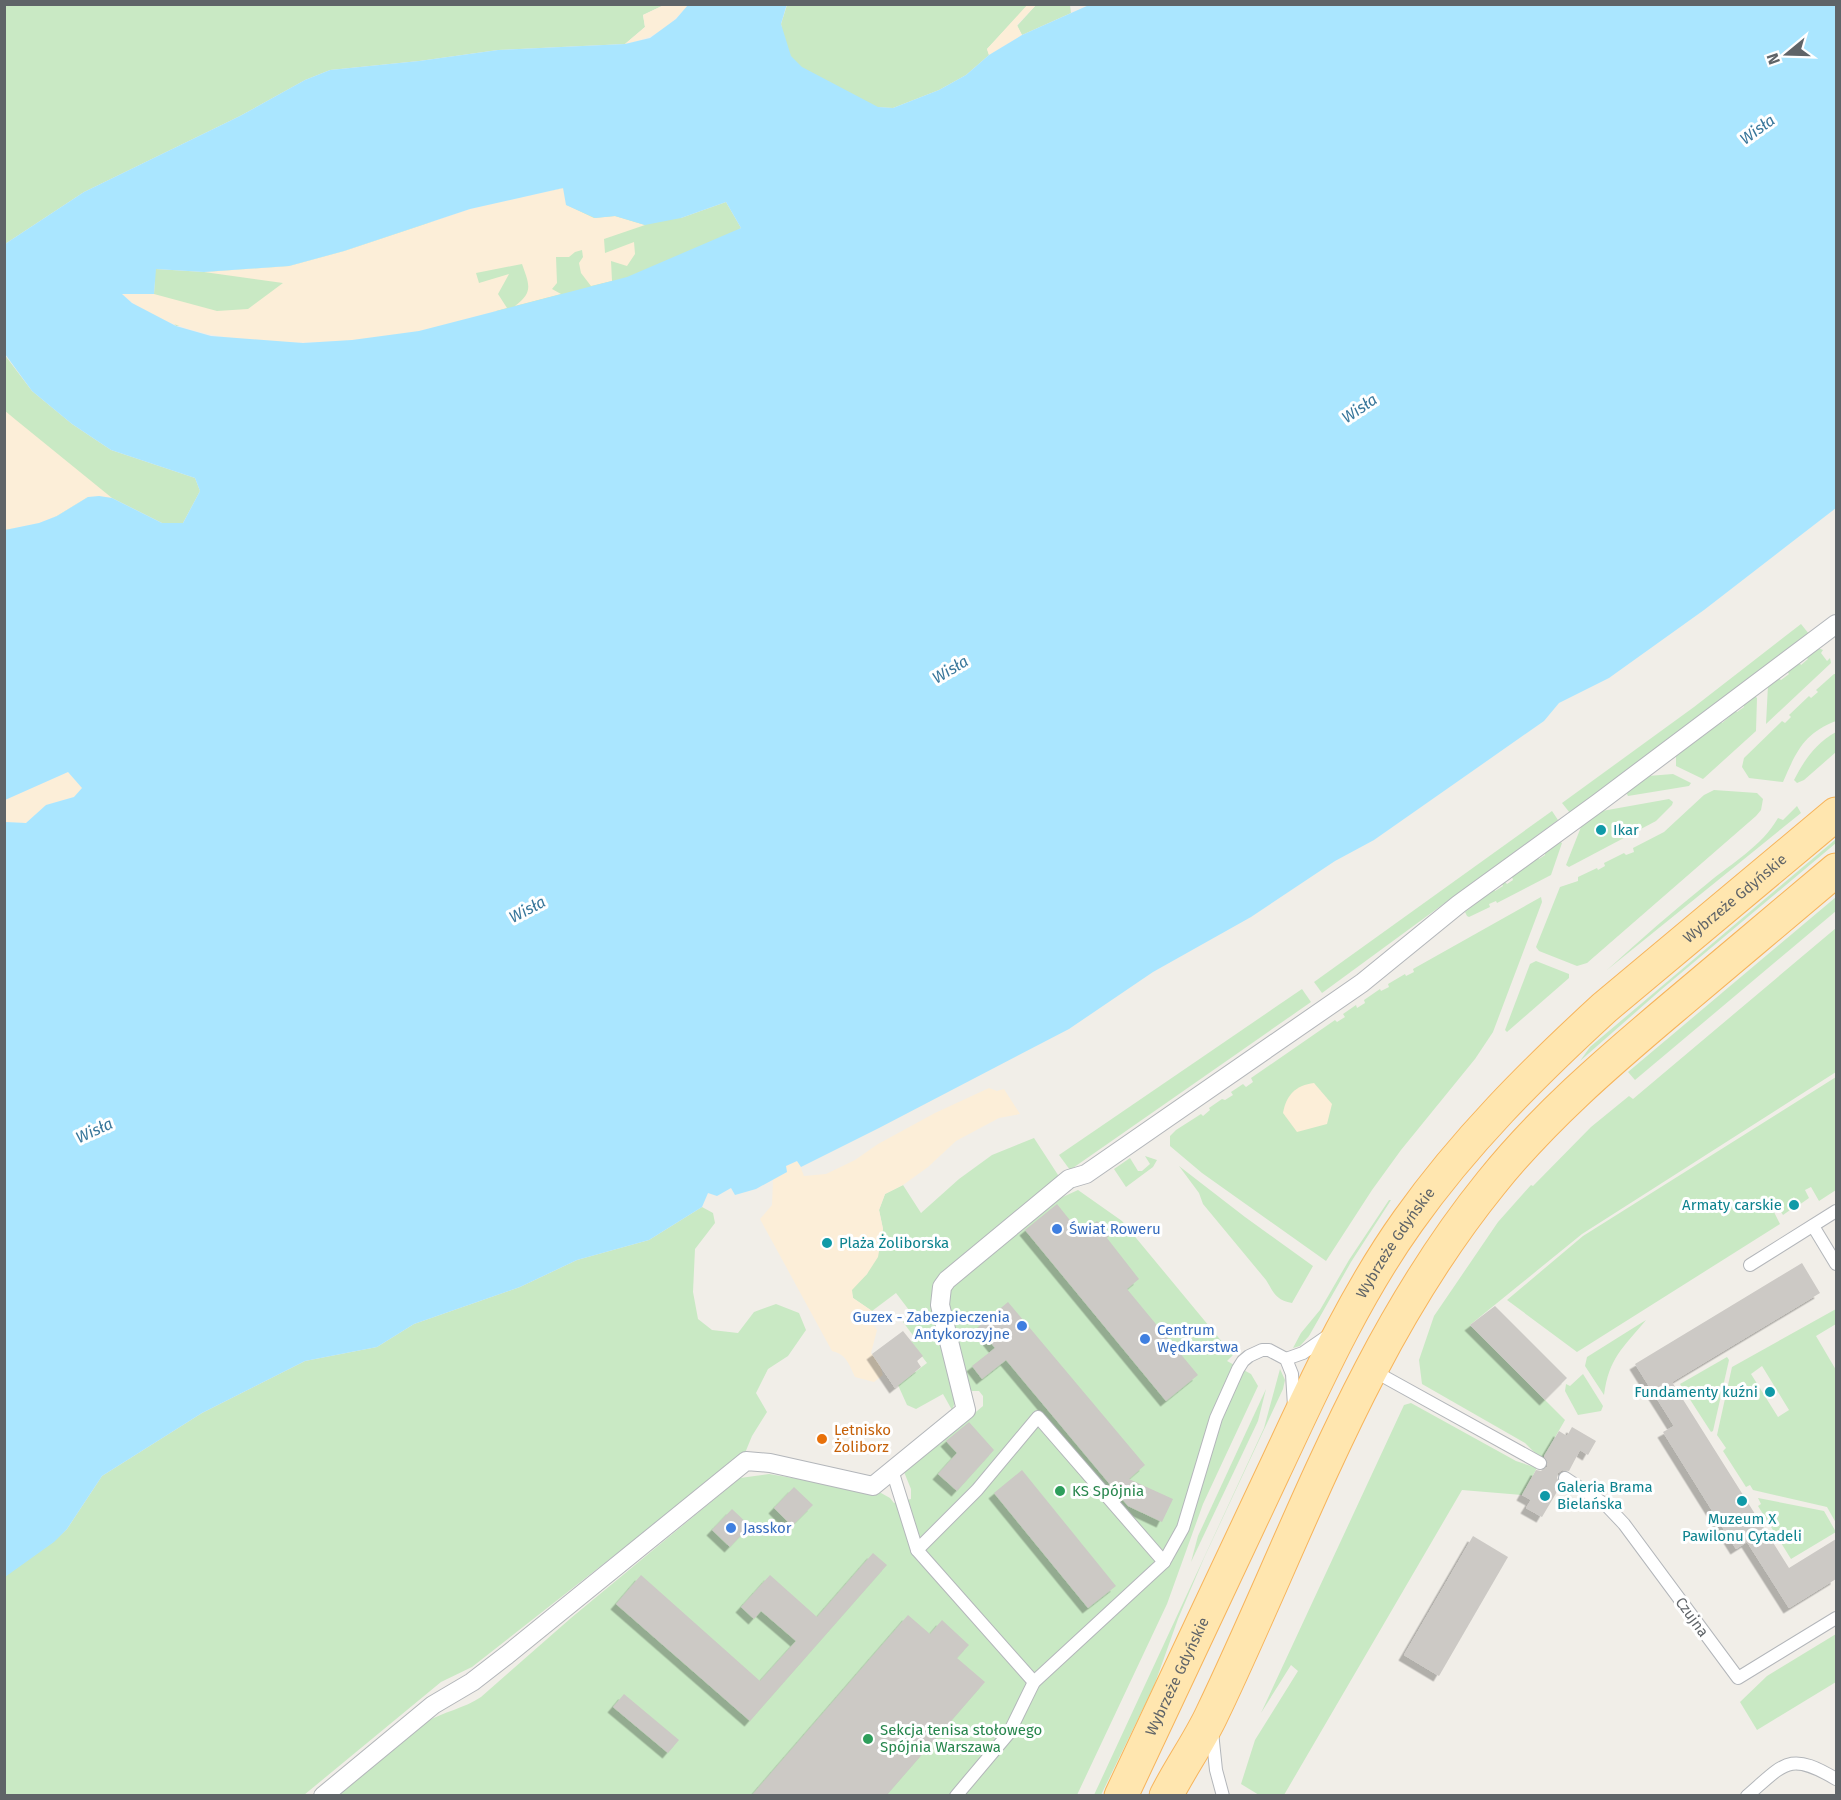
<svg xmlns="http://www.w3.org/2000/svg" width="1841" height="1800" font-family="'Fira Sans',sans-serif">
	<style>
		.green { fill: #c9e9c4; fill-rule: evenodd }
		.sand { fill: #fceed8 }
		.water { fill: #aae6ff; fill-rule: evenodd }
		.building { fill: #ccc9c5; filter: url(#shadow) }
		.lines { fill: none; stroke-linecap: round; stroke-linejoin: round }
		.service-casing { stroke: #b3b6ba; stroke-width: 14 }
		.pedestrian-casing { stroke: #b3b6ba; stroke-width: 20 }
		.primary-casing { stroke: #f7b45b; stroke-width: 35 }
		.service { stroke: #fff; stroke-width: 12 }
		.pedestrian { stroke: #fff; stroke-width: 18 }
		.primary { stroke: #ffe6af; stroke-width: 33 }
		.culture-dot { fill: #0f9aa8; stroke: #fff; stroke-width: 2 }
		.shop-dot { fill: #3f7fe0; stroke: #fff; stroke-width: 2 }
		.food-dot { fill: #e8710a; stroke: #fff; stroke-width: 2 }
		.leisure-dot { fill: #2e9e5b; stroke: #fff; stroke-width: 2 }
		.labels { text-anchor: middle; stroke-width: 6; stroke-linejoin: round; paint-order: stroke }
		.culture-label { font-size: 15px; fill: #0d838f; stroke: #fff; text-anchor: start }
		.street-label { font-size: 15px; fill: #5f6468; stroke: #fff }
		.shop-label { font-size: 15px; fill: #366cbe; stroke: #fff; text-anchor: start }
		.food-label { font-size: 15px; fill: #c56008; stroke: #fff; text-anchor: start }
		.leisure-label { font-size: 15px; fill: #27864d; stroke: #fff; text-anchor: start }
		.water-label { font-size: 16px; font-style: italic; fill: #39779b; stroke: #fff }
	</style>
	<defs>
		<filter id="shadow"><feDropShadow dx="-5.5" dy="5.5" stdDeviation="0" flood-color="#0004"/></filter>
	</defs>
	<rect width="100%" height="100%" fill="#f1eee8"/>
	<g class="green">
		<polygon points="5,5 664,5 643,15 645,27 625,44 498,50 419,61 330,70 305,80 240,116 84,192 5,244"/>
		<polygon points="787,5 1028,5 987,49 989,55 966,75 939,90 893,108 856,106 789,64 781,24"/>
		<polygon points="1036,5 1070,5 1071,13 1022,35 1017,26"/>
		<polygon points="564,188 681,218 726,202 741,228 630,305 176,326 130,270 156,269 204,272 289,266 344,251 424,224"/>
		<polygon points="4,354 32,391 72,424 111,450 195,478 200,491 183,523 162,523 112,498 88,497 57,516 5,530"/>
		<polygon points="1801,624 1809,634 1570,813 1562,803 1694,707"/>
		<polygon points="1818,648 1823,650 1821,653 1827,661 1830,658 1831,663 1766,724 1768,685 1778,678 1781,680 1789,674 1787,671 1799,662 1801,665 1808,659 1806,657"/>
		<path d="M 1834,674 L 1836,674 L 1836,721 C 1804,733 1796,752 1783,782 L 1749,778 L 1742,767 L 1744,758 L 1782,721 L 1785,723 L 1791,717 L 1789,715 L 1809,696 L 1811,698 L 1818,692 L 1816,690 Z"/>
		<polygon points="1755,696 1757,698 1756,731 1703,779 1676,766 1676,752 1696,741 1695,738 1700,734 1702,737 1710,731 1708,728 1720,720 1722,723 1729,717 1728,714 1735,710 1737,712 1744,707 1743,704"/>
		<path d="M 1836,732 L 1836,752 L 1804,780 L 1797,783 L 1794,780 C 1805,759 1815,744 1836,732 Z"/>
		<polygon points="1673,774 1691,783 1689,786 1628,796 1626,792 1648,776"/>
		<polygon points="1714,790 1757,793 1763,799 1761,810 1756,816 1587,963 1577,966 1539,951 1536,947 1560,887 1578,881 1578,877 1597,868 1598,870 1605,866 1604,863 1624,853 1626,855 1634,852 1633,848 1664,832 1704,795"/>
		<polygon points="1669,799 1673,802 1672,805 1656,821 1569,867 1566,865 1581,827 1602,811"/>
		<path d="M 1797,806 L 1801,813 L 1607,970 C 1640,940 1673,911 1708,883 C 1732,863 1762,846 1778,818 L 1783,820 Z"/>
		<polygon points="1552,811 1558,820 1322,993 1314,982"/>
		<polygon points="1836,839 1836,843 1662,989 1580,1061 1590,1047"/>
		<polygon points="1560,842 1562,843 1551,875 1497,903 1496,901 1489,904 1490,907 1469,917 1467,916 1465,912 1494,889 1495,891 1503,886 1502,884 1505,882 1507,884 1513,880 1512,877 1538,857 1539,859 1545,855 1545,852"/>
		<polygon points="1541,897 1542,902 1493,1032 1475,1059 1401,1150 1372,1190 1326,1261 1202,1173 1170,1146 1170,1136 1176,1130 1201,1114 1203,1116 1210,1110 1209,1108 1222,1099 1225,1100 1233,1095 1231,1092 1243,1084 1246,1087 1253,1082 1251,1078 1335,1020 1337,1022 1345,1017 1343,1014 1356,1005 1357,1008 1365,1003 1364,1000 1380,989 1381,991 1389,987 1388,984 1405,974 1406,976 1414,972 1413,969"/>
		<polygon points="1836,897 1836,911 1635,1080 1628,1072"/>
		<polygon points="1836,928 1836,1072 1582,1234 1470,1325 1565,1420 1542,1460 1525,1443 1422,1384 1419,1360 1434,1316 1498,1222 1531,1185 1533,1186 1591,1127 1629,1096 1633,1099"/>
		<polygon points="1536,961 1569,974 1569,978 1507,1032 1505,1030 1530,964"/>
		<polygon points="1302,989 1311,1002 1070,1170 1059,1155"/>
		<polygon points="1836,1077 1836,1190 1819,1201 1811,1187 1805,1190 1809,1198 1799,1205 1794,1197 1789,1201 1793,1208 1783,1215 1778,1207 1773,1210 1780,1224 1577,1352 1507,1300 1583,1236"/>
		<polygon points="1034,1138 1060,1178 942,1276 956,1400 952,1410 943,1394 916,1409 907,1405 898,1385 927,1363 911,1342 915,1338 903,1322 912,1314 896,1293 872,1311 853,1298 851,1289 867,1274 883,1229 879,1210 885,1194 903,1185 921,1213 959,1179 992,1155"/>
		<polygon points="1145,1156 1157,1160 1153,1167 1126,1187 1114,1169 1130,1158 1138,1171 1142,1171 1150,1164"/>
		<path d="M 1179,1166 L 1245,1217 L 1313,1266 L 1292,1303 C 1276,1300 1274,1293 1266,1280 L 1203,1204 L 1199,1193 Z"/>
		<path d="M 1078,1190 L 1122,1221 L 1233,1355 L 1227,1361 L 1251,1374 L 1258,1386 L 1203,1504 L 1167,1604 L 1077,1795 L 337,1796 L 426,1722 C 443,1712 465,1708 481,1697 L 571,1618 L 740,1478 L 769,1474 L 881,1493 L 890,1498 L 894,1503 L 911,1499 L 911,1489 L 904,1472 L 983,1406 L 983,1396 L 979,1391 L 972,1391 L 966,1386 L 945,1302 L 949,1288 L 1054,1201 Z"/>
		<polygon points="1389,1200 1391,1200 1351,1262 1309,1336 1300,1346 1293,1348 1301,1333 1320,1310 1349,1260"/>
		<polygon points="702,1207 713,1213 715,1223 695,1249 693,1292 698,1319 712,1330 738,1333 754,1312 776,1304 799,1313 806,1330 788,1356 768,1369 756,1393 767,1412 752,1436 745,1453 472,1667 441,1682 304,1795 5,1795 4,1577 53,1542 67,1529 102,1476 202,1413 305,1361 377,1347 414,1324 520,1287 577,1260 649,1240"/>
		<path d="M 1836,1309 L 1836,1324 L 1816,1336 L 1836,1370 L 1836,1523 L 1827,1507 L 1753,1490 L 1750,1485 L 1746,1487 L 1723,1451 L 1726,1448 L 1717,1435 L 1732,1367 ZM 1762,1366 L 1789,1410 L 1778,1417 L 1751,1374 Z"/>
		<path d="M 1646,1320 C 1622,1349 1609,1358 1604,1395 L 1585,1366 L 1587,1357 Z"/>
		<polygon points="1727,1357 1729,1360 1713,1431 1711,1432 1680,1384"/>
		<polygon points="1280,1369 1285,1380 1283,1389 1204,1558 1178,1619 1154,1686 1101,1795 1094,1795 1264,1428"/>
		<polygon points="1583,1374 1603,1406 1601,1411 1578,1415 1565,1391 1566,1384 1570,1386"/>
		<polygon points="1266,1389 1258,1421 1191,1562 1198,1536"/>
		<polygon points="1411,1403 1516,1461 1537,1468 1522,1495 1462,1490 1284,1795 1259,1795 1241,1784 1255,1740 1298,1671 1291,1665 1261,1713 1404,1405"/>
		<polygon points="1758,1498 1824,1511 1836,1532 1791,1559 1758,1506 1761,1504"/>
		<polygon points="1836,1634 1836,1682 1757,1730 1740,1702 1767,1676"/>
	</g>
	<g class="sand">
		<polygon points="1028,4 1036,5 1017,25 1022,35 989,55 987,49"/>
		<path d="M 664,5 L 688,5 C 667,29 656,37 625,44 L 645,27 L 643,15 Z"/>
		<path d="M 564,188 L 567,205 L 594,218 L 615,216 L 645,225 L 604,239 L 605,253 L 634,242 L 635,254 L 627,266 L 611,261 L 612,281 L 591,286 L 581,273 L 579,263 L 583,257 L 582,250 L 575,252 L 569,257 L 556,257 L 557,283 L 552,289 L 561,294 L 515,306 C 534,292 529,284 522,264 L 476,273 L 479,283 L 509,274 L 498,294 L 507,308 C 478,316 449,325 419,331 C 336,347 186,355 121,293 L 155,278 L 154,294 L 217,311 L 248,309 L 283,283 L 204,272 L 289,266 L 344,251 L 470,209 Z"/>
		<polygon points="4,410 16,420 112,498 88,497 57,516 39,523 5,530"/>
		<polygon points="68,772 83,788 74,797 46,805 26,823 5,822 5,800"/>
		<path d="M 1314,1083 L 1332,1104 L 1327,1124 L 1297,1132 L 1283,1113 C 1286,1095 1296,1085 1314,1083 Z"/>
		<path d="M 989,1088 L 997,1091 L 1004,1089 L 1020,1114 L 999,1118 L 956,1141 L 928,1167 L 903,1185 L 885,1194 L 879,1210 L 883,1229 L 878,1257 L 867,1274 L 852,1290 L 853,1298 L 872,1311 L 866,1316 L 877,1330 L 871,1353 L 880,1365 L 883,1375 L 874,1382 L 855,1377 C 849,1364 846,1354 832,1351 L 760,1219 L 772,1205 L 773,1179 L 787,1172 L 786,1166 L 798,1161 L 804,1176 L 826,1174 L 855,1160 L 878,1144 L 935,1113 Z"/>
	</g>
	<path class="water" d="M 787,4 L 781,24 L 791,56 L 802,67 L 878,107 L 893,108 L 939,90 L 966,75 L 989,55 L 1022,35 L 1089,5 L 1836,5 L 1836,508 L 1704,610 L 1609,678 L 1559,703 L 1544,721 L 1374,840 L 1335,861 L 1251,917 L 1153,972 L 1069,1029 L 879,1128 L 801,1167 L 797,1161 L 786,1166 L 787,1172 L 756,1189 L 735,1195 L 731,1188 L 717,1196 L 708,1193 L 702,1207 L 649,1240 L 577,1260 L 520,1287 L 414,1324 L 377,1347 L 305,1361 L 202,1413 L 102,1476 L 67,1529 L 54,1542 L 5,1577 L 5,822 L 26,823 L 46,805 L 74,797 L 82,788 L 68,772 L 5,800 L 5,530 L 39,523 L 57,516 L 88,497 L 99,496 L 112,498 L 162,523 L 183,523 L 200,491 L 195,478 L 111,450 L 72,424 L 32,391 L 5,354 L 5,244 L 84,192 L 240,116 L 305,80 L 330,70 L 419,61 L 498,50 L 625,44 L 650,38 L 676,19 L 688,5 ZM 563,188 L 566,205 L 595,218 L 615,216 L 645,225 L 681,218 L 726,202 L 741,228 L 627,277 L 419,331 L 352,340 L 303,343 L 211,336 L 176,326 L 132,303 L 122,294 L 154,294 L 156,269 L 204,272 L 289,266 L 344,251 L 470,209 Z"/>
	<g class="building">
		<polygon points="1057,1204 1081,1234 1097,1221 1109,1236 1107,1238 1139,1279 1127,1289 1198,1375 1166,1401 1025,1230"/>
		<polygon points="1802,1263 1820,1293 1672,1382 1789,1568 1836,1539 1836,1579 1789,1608 1747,1542 1736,1549 1663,1432 1674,1426 1635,1364"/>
		<polygon points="1008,1302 1145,1465 1129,1479 1173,1499 1162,1522 1128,1506 1006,1360 982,1379 972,1366 995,1348 978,1327"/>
		<polygon points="1495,1306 1567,1378 1545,1400 1470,1325"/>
		<polygon points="903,1331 923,1356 917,1361 921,1367 895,1388 872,1354"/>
		<polygon points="969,1422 994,1450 957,1491 938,1474 957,1453 946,1441"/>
		<polygon points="1572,1427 1596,1441 1588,1455 1580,1450 1569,1471 1562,1470 1558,1473 1557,1478 1561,1485 1542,1517 1526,1508 1531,1500 1522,1495 1536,1470 1541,1471 1547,1467 1548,1462 1544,1456 1559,1431 1567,1436"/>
		<polygon points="1022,1470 1116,1586 1088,1608 994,1493"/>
		<polygon points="794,1487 813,1505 792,1526 774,1508"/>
		<polygon points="732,1509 750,1526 730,1547 712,1530"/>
		<polygon points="1473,1536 1508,1557 1439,1676 1404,1655"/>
		<polygon points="873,1553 887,1565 750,1721 616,1604 641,1575 760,1681 796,1641 761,1611 754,1619 741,1607 770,1575 817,1617"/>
		<polygon points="908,1615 930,1634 942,1620 969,1645 957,1658 985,1682 886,1796 751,1796"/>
		<polygon points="624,1694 679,1740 668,1753 613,1707"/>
	</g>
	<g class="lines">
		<g class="service-casing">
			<g id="service">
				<polyline points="1813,1226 1836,1264"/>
				<polyline points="1750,1265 1836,1211"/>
				<polyline points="1286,1359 1303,1353 1329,1335"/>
				<polyline points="1372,1370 1540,1463"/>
				<polyline points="892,1470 917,1550 1034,1682"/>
				<polyline points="1565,1478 1606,1505 1624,1524 1738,1678 1836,1618"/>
				<polyline points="917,1550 977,1490 1038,1417 1164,1562"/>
				<polyline points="1212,1732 1216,1770 1223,1796"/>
				<polyline points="956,1796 1009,1733 1034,1682 1164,1562 1183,1528 1216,1418 1238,1369 1243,1361 1249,1356 1262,1350 1269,1350 1286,1359 1292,1374 1294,1406"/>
				<path d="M 1747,1796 C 1785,1763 1789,1751 1836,1779"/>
			</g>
		</g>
		<g class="pedestrian-casing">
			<polyline id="pedestrian" points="323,1796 433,1705 472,1682 507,1655 746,1461 770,1463 873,1486 966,1410 940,1305 942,1287 947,1280 1069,1179 1086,1174 1362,983 1459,904 1598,803 1836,624"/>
		</g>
		<g class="primary-casing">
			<g id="primary">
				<path id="s1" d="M 1121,1796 C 1172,1688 1222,1581 1273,1473 C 1313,1388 1353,1298 1408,1221 C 1464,1142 1532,1074 1604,1008 L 1836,814"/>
				<path d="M 1166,1796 C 1180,1768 1199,1742 1212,1714 C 1299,1533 1362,1342 1491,1183 C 1543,1118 1607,1063 1671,1009 C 1726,963 1781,916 1836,870"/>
			</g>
		</g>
		<use href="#service" class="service"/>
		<use href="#pedestrian" class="pedestrian"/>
		<use href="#primary" class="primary"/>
	</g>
	<g class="culture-dot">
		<circle cx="1601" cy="830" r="6"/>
		<circle cx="1794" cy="1205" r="6"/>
		<circle cx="827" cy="1243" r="6"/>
		<circle cx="1770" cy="1392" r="6"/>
		<circle cx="1545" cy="1496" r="6"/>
		<circle cx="1742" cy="1501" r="6"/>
	</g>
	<g class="shop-dot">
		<circle cx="1057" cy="1229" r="6"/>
		<circle cx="1022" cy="1326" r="6"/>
		<circle cx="1145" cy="1339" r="6"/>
		<circle cx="731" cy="1528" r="6"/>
	</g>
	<circle class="food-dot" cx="822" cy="1439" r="6"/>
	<g class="leisure-dot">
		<circle cx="1060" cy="1491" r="6"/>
		<circle cx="868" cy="1739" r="6"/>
	</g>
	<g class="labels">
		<g class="culture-label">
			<text x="1613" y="835">Ikar</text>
			<text x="1782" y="1210" text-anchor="end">Armaty carskie</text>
			<text x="839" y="1248">Plaża Żoliborska</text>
			<text x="1758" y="1397" text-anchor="end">Fundamenty kuźni</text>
			<text x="1557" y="1492">Galeria Brama<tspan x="1557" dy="17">Bielańska</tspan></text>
			<text x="1742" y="1524" text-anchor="middle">Muzeum X<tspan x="1742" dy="17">Pawilonu Cytadeli</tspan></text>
		</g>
		<g class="street-label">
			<text dy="5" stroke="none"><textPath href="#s1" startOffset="1104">Wybrzeże Gdyńskie</textPath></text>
			<text dy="5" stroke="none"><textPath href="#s1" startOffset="618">Wybrzeże Gdyńskie</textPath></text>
			<text transform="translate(1692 1617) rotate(54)" y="5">Czujna</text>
			<text dy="5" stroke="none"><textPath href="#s1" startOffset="132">Wybrzeże Gdyńskie</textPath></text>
		</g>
		<g class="shop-label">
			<text x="1069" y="1234">Świat Roweru</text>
			<text x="1010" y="1322" text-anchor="end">Guzex - Zabezpieczenia<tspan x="1010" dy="17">Antykorozyjne</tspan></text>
			<text x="1157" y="1335">Centrum<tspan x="1157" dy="17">Wędkarstwa</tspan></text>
			<text x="743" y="1533">Jasskor</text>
		</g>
		<g class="food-label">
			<text x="834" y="1435">Letnisko<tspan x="834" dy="17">Żoliborz</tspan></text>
		</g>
		<g class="leisure-label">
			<text x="1072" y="1496">KS Spójnia</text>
			<text x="880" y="1735">Sekcja tenisa stołowego<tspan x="880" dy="17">Spójnia Warszawa</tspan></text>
		</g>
		<g class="water-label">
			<text transform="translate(1757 129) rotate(-36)" y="6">Wisła</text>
			<text transform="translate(1359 408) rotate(-34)" y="6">Wisła</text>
			<text transform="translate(950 669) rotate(-31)" y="6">Wisła</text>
			<text transform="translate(527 909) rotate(-28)" y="6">Wisła</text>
			<text transform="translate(94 1130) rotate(-25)" y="6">Wisła</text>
		</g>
	</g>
	<rect width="1841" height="1800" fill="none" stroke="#5f6468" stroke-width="12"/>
	<g transform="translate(1787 54) rotate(251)" stroke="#ffffff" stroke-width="4.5" paint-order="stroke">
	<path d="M0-4.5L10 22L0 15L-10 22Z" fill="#5f6468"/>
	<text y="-9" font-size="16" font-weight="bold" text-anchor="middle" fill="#5f6468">N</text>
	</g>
</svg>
